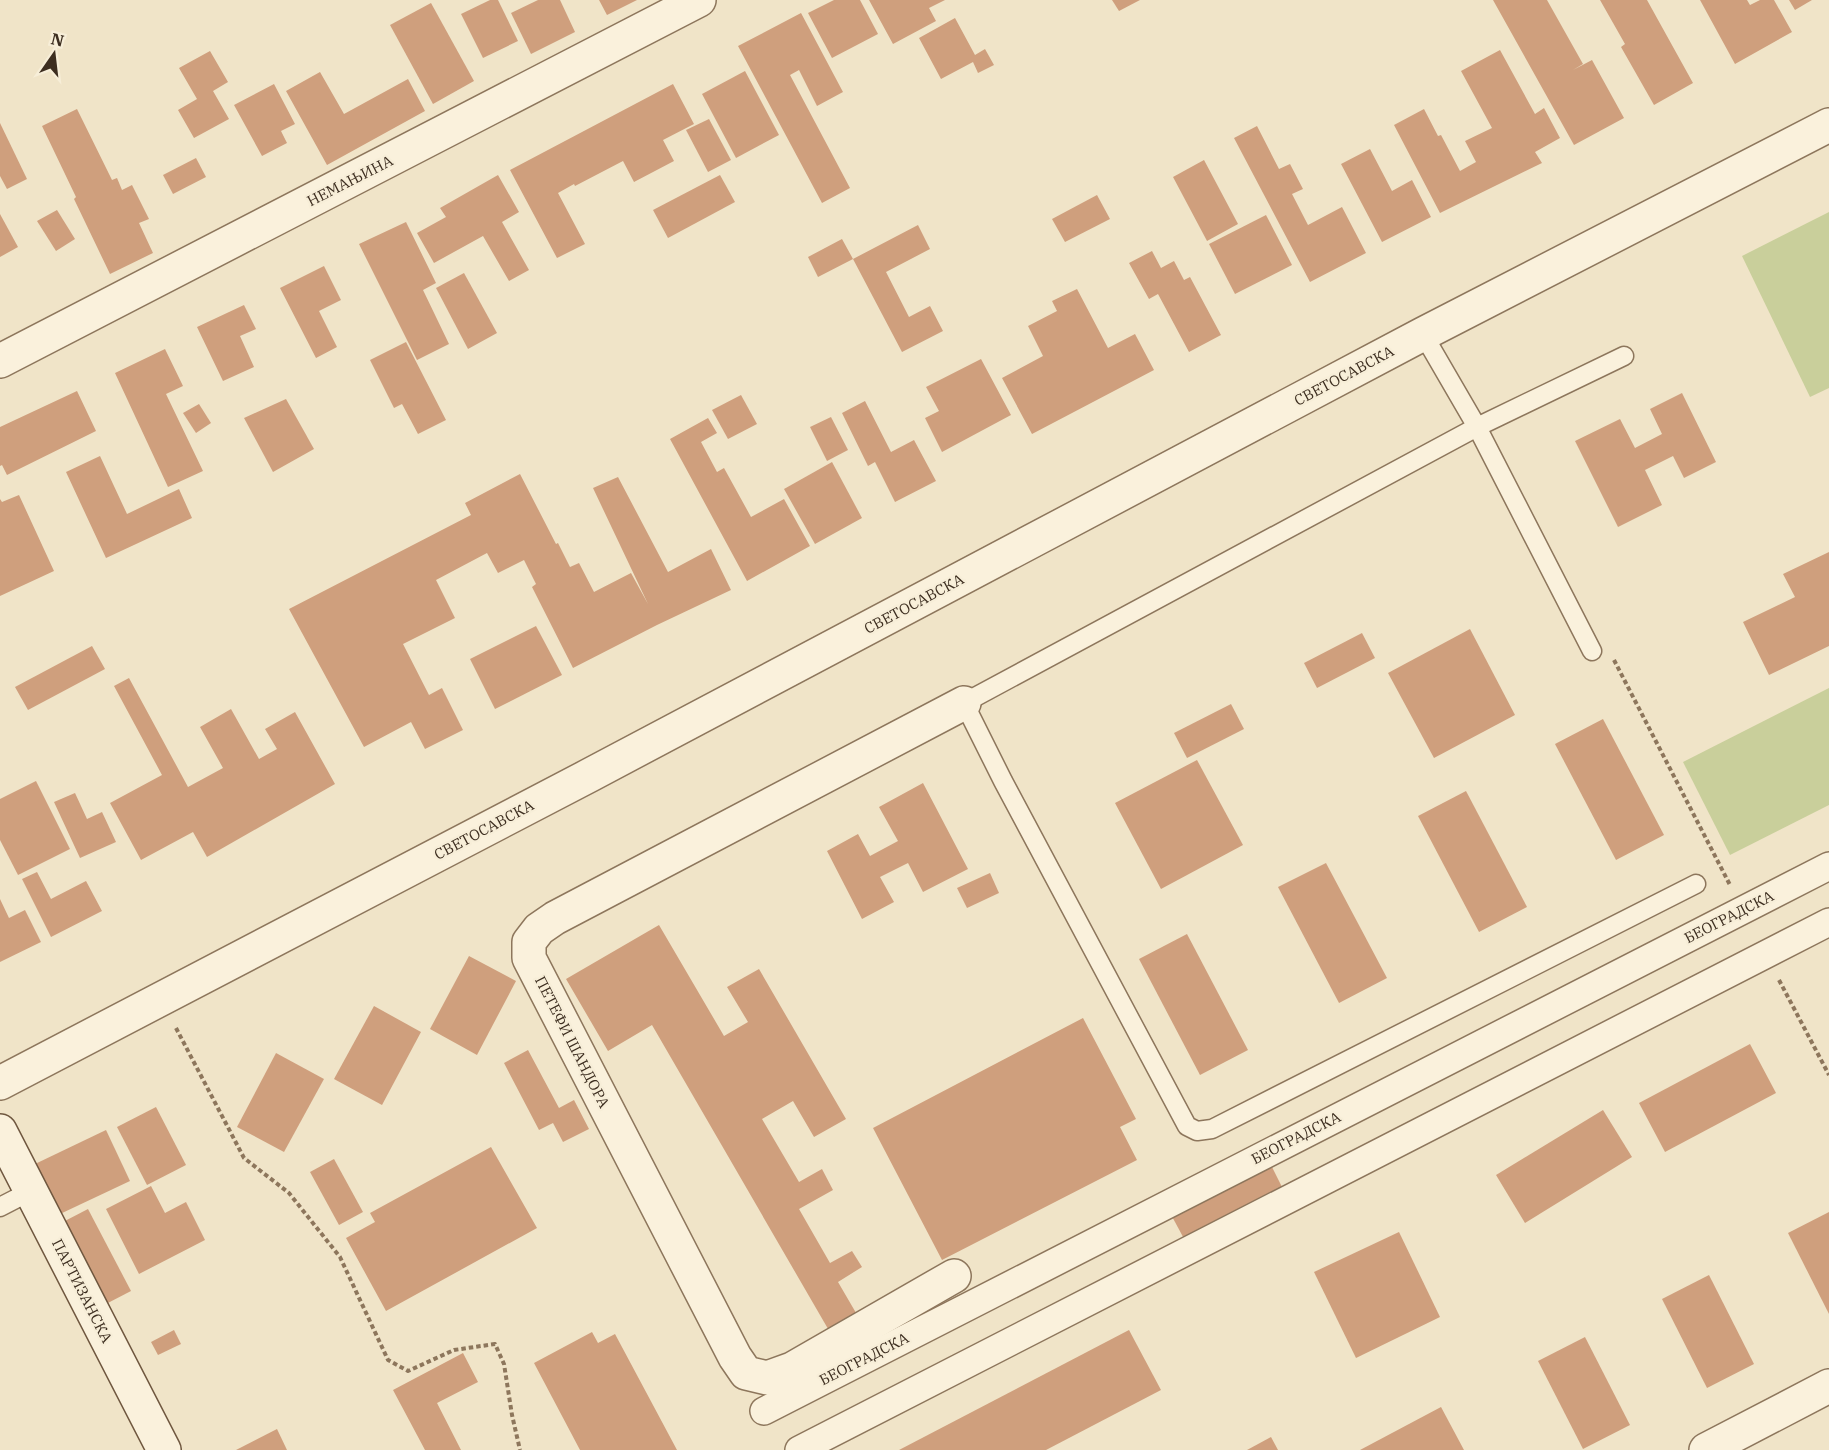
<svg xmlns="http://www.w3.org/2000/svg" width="1829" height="1450" font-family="'IBM Plex Serif',serif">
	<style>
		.green { fill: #c9cf9b }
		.building { fill: #cf9f7d }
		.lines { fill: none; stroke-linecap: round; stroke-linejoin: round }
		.service-casing { stroke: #8d765c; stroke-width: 21 }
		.pedestrian-casing { stroke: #8d765c; stroke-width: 30 }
		.minor-casing { stroke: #8d765c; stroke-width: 36 }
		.tertiary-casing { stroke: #8d765c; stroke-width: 36 }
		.secondary-casing { stroke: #6f573f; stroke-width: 36 }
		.path { stroke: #8d765c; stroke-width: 4; stroke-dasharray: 4.5 3; stroke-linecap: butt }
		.service { stroke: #faf1dc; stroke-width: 18 }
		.pedestrian { stroke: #faf1dc; stroke-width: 27 }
		.minor { stroke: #faf1dc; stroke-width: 33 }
		.tertiary { stroke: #faf1dc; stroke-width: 33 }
		.secondary { stroke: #faf1dc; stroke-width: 33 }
		.labels { text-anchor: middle; stroke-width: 4.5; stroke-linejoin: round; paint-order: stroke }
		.street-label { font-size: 15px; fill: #3d2e20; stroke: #f7eed8 }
	</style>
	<rect width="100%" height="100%" fill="#f0e4c8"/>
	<g class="green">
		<polygon points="1829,212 1829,388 1810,397 1742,256"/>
		<polygon points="1829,688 1829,805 1730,855 1683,762"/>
	</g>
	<g class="building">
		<polygon points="490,0 498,0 518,41 483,58 461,14"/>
		<polygon points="538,0 560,0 575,32 531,54 511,13"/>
		<polygon points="599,0 637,0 607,15"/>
		<polygon points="834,0 860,0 878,34 832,58 808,13"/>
		<polygon points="869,0 945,0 929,8 936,21 893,44"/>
		<polygon points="1112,0 1140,0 1119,11"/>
		<polygon points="1493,0 1547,0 1583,64 1573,70 1592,60 1624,118 1574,145"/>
		<polygon points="1600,0 1647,0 1693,83 1654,105 1621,47 1625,44"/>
		<polygon points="1700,0 1747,0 1750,5 1760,0 1774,0 1792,32 1735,64"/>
		<polygon points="1789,0 1812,0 1795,10"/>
		<polygon points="431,3 474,81 433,104 390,25"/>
		<polygon points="801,13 843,92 817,106 799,70 790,75 850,188 822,203 738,46"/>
		<polygon points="955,18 975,55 985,49 994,65 978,73 973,62 941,79 919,38"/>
		<polygon points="1500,50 1535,114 1544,108 1560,138 1535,152 1542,163 1440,213 1394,125 1424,109 1438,136 1441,135 1460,171 1476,162 1465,141 1492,128 1461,71"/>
		<polygon points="210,51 228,82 213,91 229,119 194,138 178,110 197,99 179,68"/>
		<polygon points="745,71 779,135 736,158 702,94"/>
		<polygon points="320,72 344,114 408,79 425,111 327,165 286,91"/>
		<polygon points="274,84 295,124 281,131 287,143 262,156 234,105"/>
		<polygon points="673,84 694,124 663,140 674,161 634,182 623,161 575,186 574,184 558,193 585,244 557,258 510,170"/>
		<polygon points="77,109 112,180 117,178 122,190 132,185 149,219 139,223 153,253 110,274 74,199 76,197 42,126"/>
		<polygon points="709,119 731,160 708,172 686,130"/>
		<polygon points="0,123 27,179 7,189 0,176"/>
		<polygon points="1257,126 1279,169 1290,164 1303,189 1292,194 1308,225 1342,207 1366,253 1310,282 1234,138"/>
		<polygon points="1370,149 1392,191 1412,180 1431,217 1382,242 1341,164"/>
		<polygon points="196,158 206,177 173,194 163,175"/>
		<polygon points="1204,160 1238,224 1207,241 1173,177"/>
		<polygon points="498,175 519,212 502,222 529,270 509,281 483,236 434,263 417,233 446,217 440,208"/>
		<polygon points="720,175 735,202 668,238 653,210"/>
		<polygon points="1097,195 1110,219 1065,242 1052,219"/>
		<polygon points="57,210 75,239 56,251 37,221"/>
		<polygon points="0,214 18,247 0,257"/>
		<polygon points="1266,215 1292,265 1235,294 1209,244"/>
		<polygon points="406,222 436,283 423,290 449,344 417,360 359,244"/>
		<polygon points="918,225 930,249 886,272 909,317 930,306 943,331 902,352 853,259 818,277 808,257 842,239 853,259"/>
		<polygon points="1152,251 1161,268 1174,261 1184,280 1190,277 1221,335 1189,352 1158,294 1149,299 1129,263"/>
		<polygon points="324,266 341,300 319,311 337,347 316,358 280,288"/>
		<polygon points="464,273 497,333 468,349 436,288"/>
		<polygon points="1077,289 1108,348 1135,334 1154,370 1032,434 1002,378 1043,356 1028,326 1057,311 1052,301"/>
		<polygon points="244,305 256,329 240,336 254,367 223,381 197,327"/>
		<polygon points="406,342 446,420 418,434 402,404 394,408 370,360"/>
		<polygon points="165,349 183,386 166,394 203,471 168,487 115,373"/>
		<polygon points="981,359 1011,415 942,452 925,418 939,411 926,387"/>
		<polygon points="77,391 96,431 7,475 2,465 0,466 0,427"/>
		<polygon points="1682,393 1716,462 1684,478 1673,456 1645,470 1662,505 1618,527 1575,441 1620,419 1635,448 1662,434 1650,409"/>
		<polygon points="741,395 757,424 728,439 712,410"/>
		<polygon points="286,399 314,449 273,472 244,418"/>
		<polygon points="865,401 891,452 914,440 936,481 895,502 875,462 868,466 842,413"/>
		<polygon points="199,404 211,423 196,433 183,413"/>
		<polygon points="831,417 848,450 827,461 810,427"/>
		<polygon points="708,418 717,433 701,442 717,472 724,468 751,517 784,499 810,546 747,581 670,439"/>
		<polygon points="100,456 127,514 179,489 192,518 106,558 66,472"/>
		<polygon points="832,462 862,518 815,544 784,489"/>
		<polygon points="520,474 556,544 558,543 570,567 579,563 594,592 631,573 648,604 593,488 618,477 668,572 711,549 731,590 657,625 573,668 532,587 536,584 524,560 498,573 487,553 436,580 455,618 403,644 429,695 442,688 463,730 425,749 411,722 364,747 289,609 471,515 465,503"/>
		<polygon points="19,495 54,571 0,596 0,499 2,502"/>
		<polygon points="1829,552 1829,646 1769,675 1743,622 1795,597 1783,574"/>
		<polygon points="536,626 562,675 495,709 470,659"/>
		<polygon points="1470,629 1515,715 1434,758 1388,673"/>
		<polygon points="1362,633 1375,658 1317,688 1304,663"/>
		<polygon points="92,646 105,669 28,710 15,687"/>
		<polygon points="129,678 188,787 223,768 200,727 231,709 259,759 277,749 265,729 295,712 335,784 207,857 193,832 141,860 110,803 162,775 114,686"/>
		<polygon points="1231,704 1244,729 1187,758 1174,733"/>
		<polygon points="1603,719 1664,835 1616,860 1555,744"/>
		<polygon points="1197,760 1243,845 1161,889 1115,803"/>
		<polygon points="36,781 70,849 18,875 0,840 0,799"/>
		<polygon points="923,783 968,869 923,892 908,863 880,877 894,902 862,919 827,851 858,834 870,856 898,841 879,807"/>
		<polygon points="1466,791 1527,907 1479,932 1418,816"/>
		<polygon points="75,793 87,819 102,812 116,842 80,858 54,802"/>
		<polygon points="1326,863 1387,978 1339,1003 1278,887"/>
		<polygon points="37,872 51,899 86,881 102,911 51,937 22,879"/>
		<polygon points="990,873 999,893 967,908 957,888"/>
		<polygon points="0,899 9,918 25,910 41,942 0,962"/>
		<polygon points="659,925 724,1036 748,1022 727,987 759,969 846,1119 814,1137 793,1101 762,1119 799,1182 822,1169 833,1190 799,1209 830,1263 852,1251 862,1267 838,1282 859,1318 831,1334 652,1025 608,1051 566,979"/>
		<polygon points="1187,934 1248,1050 1200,1075 1139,959"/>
		<polygon points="469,956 516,981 477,1055 430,1029"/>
		<polygon points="374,1006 421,1032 382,1105 334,1079"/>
		<polygon points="1083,1018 1136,1119 1120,1127 1137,1160 942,1260 873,1128"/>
		<polygon points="1750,1044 1776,1093 1665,1152 1639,1103"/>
		<polygon points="528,1050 559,1108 574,1100 589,1129 563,1142 553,1123 539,1130 504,1063"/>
		<polygon points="276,1053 324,1079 284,1152 237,1127"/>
		<polygon points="156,1107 186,1165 147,1185 117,1127"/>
		<polygon points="1603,1110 1632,1157 1525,1223 1496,1175"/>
		<polygon points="106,1130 130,1181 60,1214 35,1164"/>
		<polygon points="491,1147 537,1228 386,1311 346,1238 375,1222 370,1213"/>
		<polygon points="334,1159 363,1212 339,1225 310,1172"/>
		<polygon points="1268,1159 1288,1199 1189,1248 1168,1209"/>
		<polygon points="151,1186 165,1213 186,1202 205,1240 139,1274 106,1209"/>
		<polygon points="88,1209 131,1291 104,1305 61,1223"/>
		<polygon points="1829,1212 1829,1314 1788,1233"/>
		<polygon points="1399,1232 1440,1317 1356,1358 1314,1272"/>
		<polygon points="1709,1275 1754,1364 1707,1388 1662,1299"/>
		<polygon points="174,1330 181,1344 158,1355 151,1342"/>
		<polygon points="1129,1330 1161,1390 1046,1450 899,1450"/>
		<polygon points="592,1332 598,1343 615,1334 677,1450 580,1450 534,1363"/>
		<polygon points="1585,1337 1630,1425 1583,1449 1538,1361"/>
		<polygon points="463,1353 478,1382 437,1403 461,1450 425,1450 393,1390"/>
		<polygon points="1441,1407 1464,1450 1360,1450"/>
		<polygon points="277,1429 287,1450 236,1450"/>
		<polygon points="1271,1437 1278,1450 1247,1450"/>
	</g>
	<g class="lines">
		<g class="service-casing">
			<g id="service">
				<polyline points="1423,334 1477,427 964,703 1003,781 1187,1126 1197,1131 1212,1129 1696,884"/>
				<polyline points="1592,651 1477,427 1624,356"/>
				<polyline points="0,1207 31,1191"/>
			</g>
		</g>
		<g class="pedestrian-casing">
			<g id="pedestrian">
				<polyline points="764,1411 1829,866"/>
				<polyline points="799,1450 1829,922"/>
			</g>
		</g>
		<g class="minor-casing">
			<g id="minor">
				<polyline points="0,361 699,0"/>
				<polyline points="954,1276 792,1369 767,1378 746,1373 735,1357 529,958 529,942 539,929 555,918 964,703"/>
				<polyline points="1706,1450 1829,1386"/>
			</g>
		</g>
		<g class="tertiary-casing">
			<polyline id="tertiary" points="0,1083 590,775 1423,334 1829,125"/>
		</g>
		<g class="secondary-casing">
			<polyline id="secondary" points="0,1131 164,1450"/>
		</g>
		<g class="path">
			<polyline points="1614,660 1730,885"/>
			<polyline points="1779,980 1829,1075"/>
			<polyline points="176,1028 244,1158 289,1193 340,1257 388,1360 408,1371 454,1350 495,1344 504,1364 512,1415 520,1450"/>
		</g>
		<use href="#service" class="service"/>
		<use href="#pedestrian" class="pedestrian"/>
		<use href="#minor" class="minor"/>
		<use href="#tertiary" class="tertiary"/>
		<use href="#secondary" class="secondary"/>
	</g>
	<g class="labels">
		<g class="street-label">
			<text transform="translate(350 181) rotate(-27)" y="5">НЕМАЊИНА</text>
			<text transform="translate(1344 376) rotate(-28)" y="5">СВЕТОСАВСКА</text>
			<text transform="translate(914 604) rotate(-28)" y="5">СВЕТОСАВСКА</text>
			<text transform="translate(484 830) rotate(-28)" y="5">СВЕТОСАВСКА</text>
			<text transform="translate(1729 917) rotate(-27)" y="5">БЕОГРАДСКА</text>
			<text transform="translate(572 1042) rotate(63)" y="5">ПЕТЕФИ ШАНДОРА</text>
			<text transform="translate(1296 1138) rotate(-27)" y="5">БЕОГРАДСКА</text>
			<text transform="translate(82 1291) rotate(63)" y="5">ПАРТИЗАНСКА</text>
			<text transform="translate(864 1359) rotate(-27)" y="5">БЕОГРАДСКА</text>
		</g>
	</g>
	<g transform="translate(54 54) rotate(14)" stroke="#f7eed8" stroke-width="4.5" paint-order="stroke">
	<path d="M0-4.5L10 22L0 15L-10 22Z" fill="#3d2e20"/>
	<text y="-9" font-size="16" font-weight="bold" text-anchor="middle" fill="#3d2e20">N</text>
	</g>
</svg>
